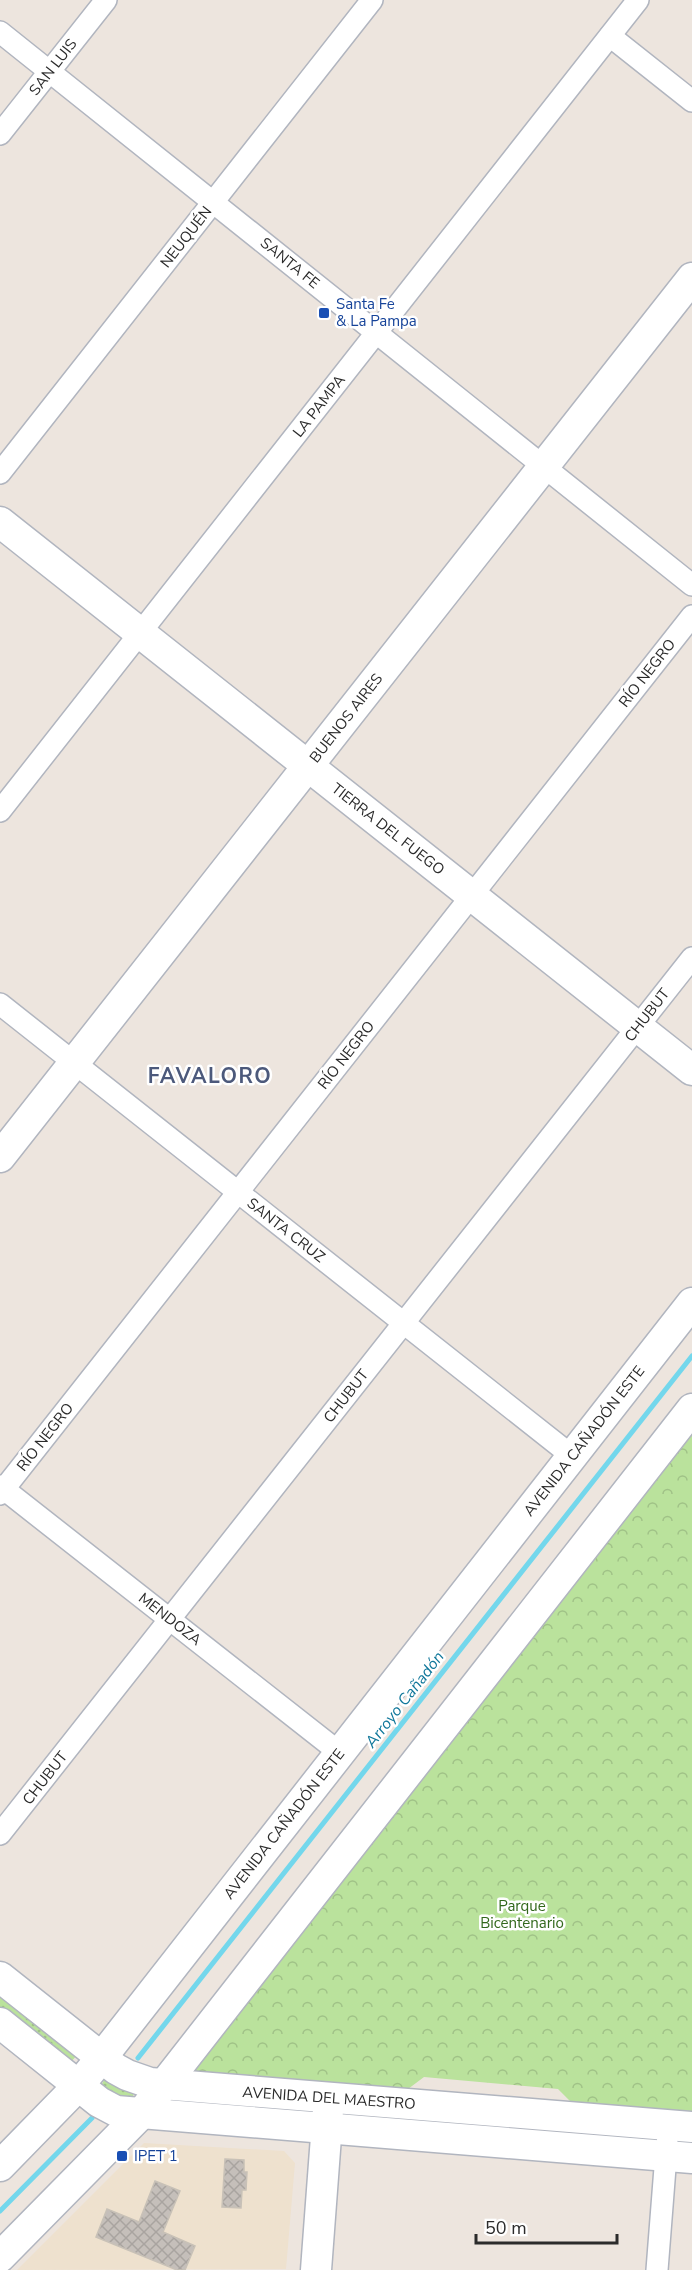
<svg xmlns="http://www.w3.org/2000/svg" width="692" height="2270" font-family="'Nunito Sans',sans-serif">
	<style>
		.education { fill: #eee1ce }
		.grass { fill: url(#grass-dots) }
		.forest { fill: url(#forest-crowns) }
		.lines { fill: none; stroke-linecap: round; stroke-linejoin: round }
		.stream { stroke: #73d7ec; stroke-width: 5 }
		.building { fill: url(#building-cross-hatch); stroke: #c8c1b7; stroke-width: 1.5 }
		.street-casing { stroke: #b1b5bf; stroke-width: 24 }
		.secondary-casing { stroke: #b1b5bf; stroke-width: 33 }
		.street { stroke: #fff; stroke-width: 21 }
		.secondary { stroke: #fff; stroke-width: 30 }
		.transit-dot { fill: #1a4fb4; stroke: #fff; stroke-width: 2 }
		.labels { text-anchor: middle; stroke-width: 5; stroke-linejoin: round; paint-order: stroke }
		.street-label { font-size: 15px; fill: #2b2b2b; stroke: #fff }
		.transit-label { font-size: 15px; fill: #164399; stroke: #fff; text-anchor: start }
		.park-label { font-size: 15px; fill: #32681c; stroke: #fff }
		.water-label { font-size: 16px; font-style: italic; fill: #10779a; stroke: #fff }
		.district-label { font-size: 21px; font-weight: bold; letter-spacing: 1.5px; fill: #4c597b; stroke: #fff }
	</style>
	<defs>
		<pattern id="grass-dots" width="8" height="8" patternUnits="userSpaceOnUse" patternTransform="scale(1.5)"><rect width="8" height="8" fill="#bae29c"/><path d="M2 2h.1M6 6h.1" fill="none" stroke="#a0c287" stroke-width="1.8" stroke-linecap="round"/></pattern>
		<pattern id="forest-crowns" width="20" height="18" patternUnits="userSpaceOnUse" patternTransform="scale(1.5)"><rect width="20" height="18" fill="#bae29c"/><path d="M2 6a3 3 0 1 1 6 0M12 15a3 3 0 1 1 6 0" fill="none" stroke="#a0c287"/></pattern>
		<pattern id="building-cross-hatch" width="8" height="8" patternUnits="userSpaceOnUse" patternTransform="scale(1.5)"><rect width="8" height="8" fill="#c5bfba"/><path d="M0 0l8 8M0 8l8-8" fill="none" stroke="#a9a4a0"/></pattern>
	</defs>
	<rect width="100%" height="100%" fill="#ede5de"/>
	<polygon class="education" points="144,2143 284,2151 295,2163 286,2269 17,2270"/>
	<g class="grass">
		<polygon points="0,1988 77,2055 71,2062 0,2011"/>
		<polygon points="105,2078 134,2092 133,2097 127,2103 101,2086"/>
	</g>
	<polygon class="forest" points="692,1420 692,2111 571,2102 558,2089 424,2077 408,2089 195,2072 193,2069"/>
	<g class="lines">
		<g class="stream">
			<polyline points="138,2058 692,1356"/>
			<polyline points="0,2211 92,2118"/>
		</g>
	</g>
	<g class="building">
		<polygon points="225,2159 244,2160 244,2172 247,2172 246,2190 242,2190 241,2208 222,2207"/>
		<polygon points="155,2181 180,2191 163,2232 195,2246 185,2270 177,2270 96,2237 107,2209 139,2222"/>
	</g>
	<g class="lines">
		<g class="street-casing">
			<g id="street">
				<polyline points="0,32 692,585"/>
				<polyline points="610,36 692,101"/>
				<polyline points="0,134 106,0"/>
				<polyline points="0,473 372,0"/>
				<polyline points="0,811 638,0"/>
				<polyline points="0,1004 572,1456"/>
				<polyline points="0,1486 340,1753"/>
				<polyline points="0,1494 692,616"/>
				<polyline points="0,1834 692,958"/>
				<polyline points="657,2270 667,2142"/>
			</g>
		</g>
		<g class="secondary-casing">
			<g id="secondary">
				<polyline points="0,522 692,1070"/>
				<polyline points="0,1157 692,278"/>
				<polyline points="0,1977 116,2069 127,2075 150,2083 692,2127"/>
				<polyline points="0,2023 99,2102 116,2111 692,2158"/>
				<polyline points="0,2166 79,2085 102,2057 692,1303"/>
				<polyline points="0,2257 141,2114 692,1409"/>
				<polyline points="316,2270 328,2110"/>
			</g>
		</g>
		<use href="#street" class="street"/>
		<use href="#secondary" class="secondary"/>
	</g>
	<g class="transit-dot">
		<rect x="318" y="307" width="12" height="12" rx="3"/>
		<rect x="116" y="2150" width="12" height="12" rx="3"/>
	</g>
	<g class="labels">
		<g class="street-label">
			<text transform="translate(53 67) rotate(-52)" y="5">SAN LUIS</text>
			<text transform="translate(186 237) rotate(-52)" y="5">NEUQUÉN</text>
			<text transform="translate(290 263) rotate(39)" y="5">SANTA FE</text>
			<text transform="translate(319 406) rotate(-52)" y="5">LA PAMPA</text>
			<text transform="translate(647 673) rotate(-52)" y="5">RÍO NEGRO</text>
			<text transform="translate(346 718) rotate(-52)" y="5">BUENOS AIRES</text>
			<text transform="translate(388 829) rotate(38)" y="5">TIERRA DEL FUEGO</text>
			<text transform="translate(647 1015) rotate(-52)" y="5">CHUBUT</text>
			<text transform="translate(346 1055) rotate(-52)" y="5">RÍO NEGRO</text>
			<text transform="translate(286 1230) rotate(38)" y="5">SANTA CRUZ</text>
			<text transform="translate(346 1396) rotate(-52)" y="5">CHUBUT</text>
			<text transform="translate(45 1437) rotate(-52)" y="5">RÍO NEGRO</text>
			<text transform="translate(584 1441) rotate(-52)" y="5">AVENIDA CAÑADÓN ESTE</text>
			<text transform="translate(170 1619) rotate(38)" y="5">MENDOZA</text>
			<text transform="translate(45 1778) rotate(-52)" y="5">CHUBUT</text>
			<text transform="translate(284 1824) rotate(-52)" y="5">AVENIDA CAÑADÓN ESTE</text>
			<text transform="translate(329 2098) rotate(4)" y="5">AVENIDA DEL MAESTRO</text>
		</g>
		<g class="transit-label">
			<text x="336" y="309">Santa Fe<tspan x="336" dy="17">&amp; La Pampa</tspan></text>
			<text x="134" y="2161">IPET 1</text>
		</g>
		<g class="park-label">
			<text x="522" y="1911">Parque<tspan x="522" dy="17">Bicentenario</tspan></text>
		</g>
		<g class="water-label">
			<text transform="translate(404 1699) rotate(-52)" y="6">Arroyo Cañadón</text>
		</g>
		<g class="district-label">
			<text x="210" y="1083">FAVALORO</text>
		</g>
	</g>
	<path d="M476 2234v9h141v-9" fill="none" stroke="#2b2b2b" stroke-width="3"/>
	<text x="485" y="2234" font-size="18" fill="#2b2b2b" stroke="#ffffff" stroke-width="4.5" paint-order="stroke">50 m</text>
</svg>
